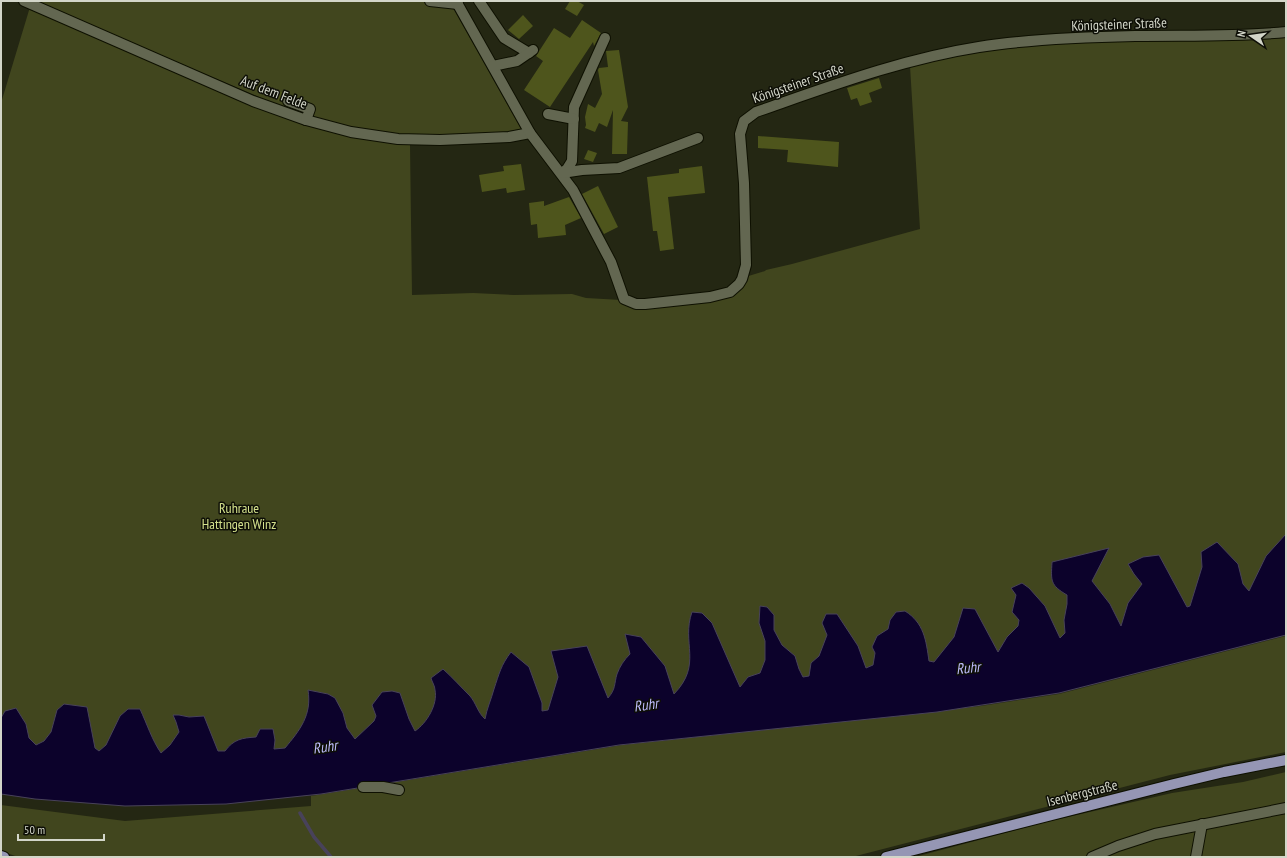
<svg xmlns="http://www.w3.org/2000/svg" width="1287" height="858" font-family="'PT Sans Narrow',sans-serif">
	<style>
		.green { fill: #41461e }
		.water { fill: #0c022b; stroke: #48425a }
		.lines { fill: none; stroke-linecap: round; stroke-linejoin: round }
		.stream { stroke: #48425a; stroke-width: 3.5 }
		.building { fill: #4e551c }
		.minor-casing { stroke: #0e1001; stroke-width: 12 }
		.major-casing { stroke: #0e1001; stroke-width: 12 }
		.minor { stroke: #636751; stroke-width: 10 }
		.major { stroke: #9596b4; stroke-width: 10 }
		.labels { text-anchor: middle; stroke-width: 3; stroke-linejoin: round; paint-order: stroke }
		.street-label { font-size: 14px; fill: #d3d6c9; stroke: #0e0f07 }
		.park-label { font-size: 14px; fill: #d4e18c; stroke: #0e0f07 }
		.water-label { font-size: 15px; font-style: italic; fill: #bebcfb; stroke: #0e0f07 }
	</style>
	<rect width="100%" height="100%" fill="#242713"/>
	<g class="green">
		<polygon points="34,1 449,1 521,129 480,136 396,137 349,128 301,115"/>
		<polygon points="30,7 353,136 410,145 412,295 473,293 514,295 572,294 586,298 621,300 685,299 718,296 742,278 765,271 766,270 792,264 920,229 910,66 984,49 1046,44 1286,30 1286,580 1250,589 1249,591 1191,603 1190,606 1187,607 1186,605 1123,620 1121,626 1118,621 1064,634 1060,638 1058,635 1000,648 998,652 996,649 905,668 740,688 387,742 234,756 131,756 1,742 1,103"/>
		<polygon points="1286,636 1286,752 1170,775 852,857 18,857 1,851 1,805 125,821 311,806 311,818 311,796 622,745 981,706 1059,694"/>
		<polygon points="1286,772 1286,857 915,857 1042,823 1172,793 1243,782"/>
	</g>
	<path class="water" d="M 1286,534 L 1286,635 L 1059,693 L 937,712 L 619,745 L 321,794 L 226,804 L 125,806 L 35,799 L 1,794 L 1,718 L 5,711 L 16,708 L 26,724 L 29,738 L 36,745 L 44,741 L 51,732 L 57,710 L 64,704 L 87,707 L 95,748 L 99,751 L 106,745 L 120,716 L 128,709 L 140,709 C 147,724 152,740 161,753 L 170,745 L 179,732 L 176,722 L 173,715 L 179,715 L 189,717 L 204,716 L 218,751 L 225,751 C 234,739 242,738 256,737 L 260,729 L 273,729 L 275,740 L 274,749 L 285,748 C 300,730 312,715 308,690 L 328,694 L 335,698 L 343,713 L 347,728 L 355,739 L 374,721 L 376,716 L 372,705 L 382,692 L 392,691 L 400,693 L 409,719 L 415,731 C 427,723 438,704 435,690 C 435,686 432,682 431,678 L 443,669 C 452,677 461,687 470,696 C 476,703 478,713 485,719 C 487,708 491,700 494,689 C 499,674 501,665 511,652 L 529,667 L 542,703 L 542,711 L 548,710 L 558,677 L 551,651 L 587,646 L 608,698 C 616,689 614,684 617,674 C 620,666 624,660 630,654 L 625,634 L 641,637 L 665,666 L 674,694 C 703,664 681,643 692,612 L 702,613 L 712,623 L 740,687 L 748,677 L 760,673 L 765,660 L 765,641 L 759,623 L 760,606 L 767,607 L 774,615 L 774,630 L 782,645 L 795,656 L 799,669 L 803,677 L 809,676 L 811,663 L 819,656 L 827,635 L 822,623 L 826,614 L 837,614 L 858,646 L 866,668 L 873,665 L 875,653 L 872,647 L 877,636 L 888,629 L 890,620 L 896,612 L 905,611 C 924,623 926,640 929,661 L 934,662 L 954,637 L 963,608 L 975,609 L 998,652 L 1007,637 L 1018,626 L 1019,620 L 1012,612 L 1016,595 L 1011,588 L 1022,583 L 1029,588 L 1045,606 L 1060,638 L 1065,633 L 1064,620 L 1067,604 L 1067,595 C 1050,585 1051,581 1052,562 L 1109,548 L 1092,581 L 1110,604 L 1121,626 L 1128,603 L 1142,584 L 1134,574 L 1128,564 L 1143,557 L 1159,555 L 1187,607 L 1190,606 L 1202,567 L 1201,552 L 1217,542 L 1238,564 L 1243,584 L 1249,591 L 1266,556 Z"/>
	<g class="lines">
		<polyline class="stream" points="300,813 314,837 331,857"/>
	</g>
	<g class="building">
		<polygon points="570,1 577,1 584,5 577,16 565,9"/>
		<polygon points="523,15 533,26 519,39 508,30"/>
		<polygon points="582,20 601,33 594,46 593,42 550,107 524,90 543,61 536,56 554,28 570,38"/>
		<polygon points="619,50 628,107 621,121 628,122 627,154 612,154 613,110 607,127 599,123 595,132 585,128 586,125 585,117 588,104 595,108 602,94 598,70 599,68 608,67 606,51"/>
		<polygon points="879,78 882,88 869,93 872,102 860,106 857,98 851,100 847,88"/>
		<polygon points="275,90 287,94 284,96 282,102 272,98"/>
		<polygon points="758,136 839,142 838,167 787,162 788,150 758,148"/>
		<polygon points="588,150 597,153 593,162 584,159"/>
		<polygon points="521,164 525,190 507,193 506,188 482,192 479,175 504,171 503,166"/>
		<polygon points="702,166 705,193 668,197 674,249 660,251 657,231 653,231 647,177 679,173 679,169"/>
		<polygon points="598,186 618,227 604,234 582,194"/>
		<polygon points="569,197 581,218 565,225 566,235 538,238 537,224 531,225 529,203 544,201 544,206"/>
	</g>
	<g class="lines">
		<g class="minor-casing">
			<g id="minor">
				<polyline points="24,1 253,101 306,120 351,132 398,139 440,140 509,137 530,133"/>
				<polyline points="430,1 458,4"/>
				<path d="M 456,1 L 530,133 L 573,190 L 611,262 L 624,299 L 636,304 L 645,304 L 710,297 L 730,292 L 739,284 L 742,279 L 746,265 L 744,183 L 740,134 L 744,121 L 756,112 C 828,87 902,59 979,47 C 1030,39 1083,37 1135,36 C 1186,35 1236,37 1286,32"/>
				<polyline points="479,1 504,38 529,53"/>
				<polyline points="605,38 574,107 572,161 567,169 562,173 582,170 619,168 698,138"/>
				<polyline points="493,66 517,61 533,50"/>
				<polyline points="288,101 310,109 306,120"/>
				<polyline points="548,114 574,119"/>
				<polyline points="363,787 383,787 399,790"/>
				<polyline points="1092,857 1118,846 1155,834 1286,808"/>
				<polyline points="1196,857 1202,824"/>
			</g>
		</g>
		<g class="major-casing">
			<g id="major">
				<polyline points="1,856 4,857"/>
				<polyline points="886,857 1174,784 1224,772 1286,760"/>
			</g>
		</g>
		<use href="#minor" class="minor"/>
		<use href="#major" class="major"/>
	</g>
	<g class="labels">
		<g class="street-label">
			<text transform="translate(1119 24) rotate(-2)" y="5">Königsteiner Straße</text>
			<text transform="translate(798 83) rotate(-19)" y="5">Königsteiner Straße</text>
			<text transform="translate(274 92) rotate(21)" y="5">Auf dem Felde</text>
			<text transform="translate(1082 793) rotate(-14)" y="5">Isenbergstraße</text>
		</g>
		<g class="park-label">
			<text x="239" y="513">Ruhraue<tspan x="239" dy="16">Hattingen Winz</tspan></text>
		</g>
		<g class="water-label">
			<text transform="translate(968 668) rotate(-6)" y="5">Ruhr</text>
			<text transform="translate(646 705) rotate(-8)" y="5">Ruhr</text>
			<text transform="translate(325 747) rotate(-8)" y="5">Ruhr</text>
		</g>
	</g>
	<rect width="1287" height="858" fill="none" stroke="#d3d6c9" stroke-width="4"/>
	<g transform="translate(1251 36) rotate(283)" stroke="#0e0f07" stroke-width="3" paint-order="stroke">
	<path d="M0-3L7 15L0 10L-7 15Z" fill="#d3d6c9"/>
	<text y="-6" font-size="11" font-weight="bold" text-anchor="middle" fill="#d3d6c9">N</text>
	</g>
	<path d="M18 834v6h86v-6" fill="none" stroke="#d3d6c9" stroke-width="2"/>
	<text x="24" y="834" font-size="12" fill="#d3d6c9" stroke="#0e0f07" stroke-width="3" paint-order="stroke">50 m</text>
</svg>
